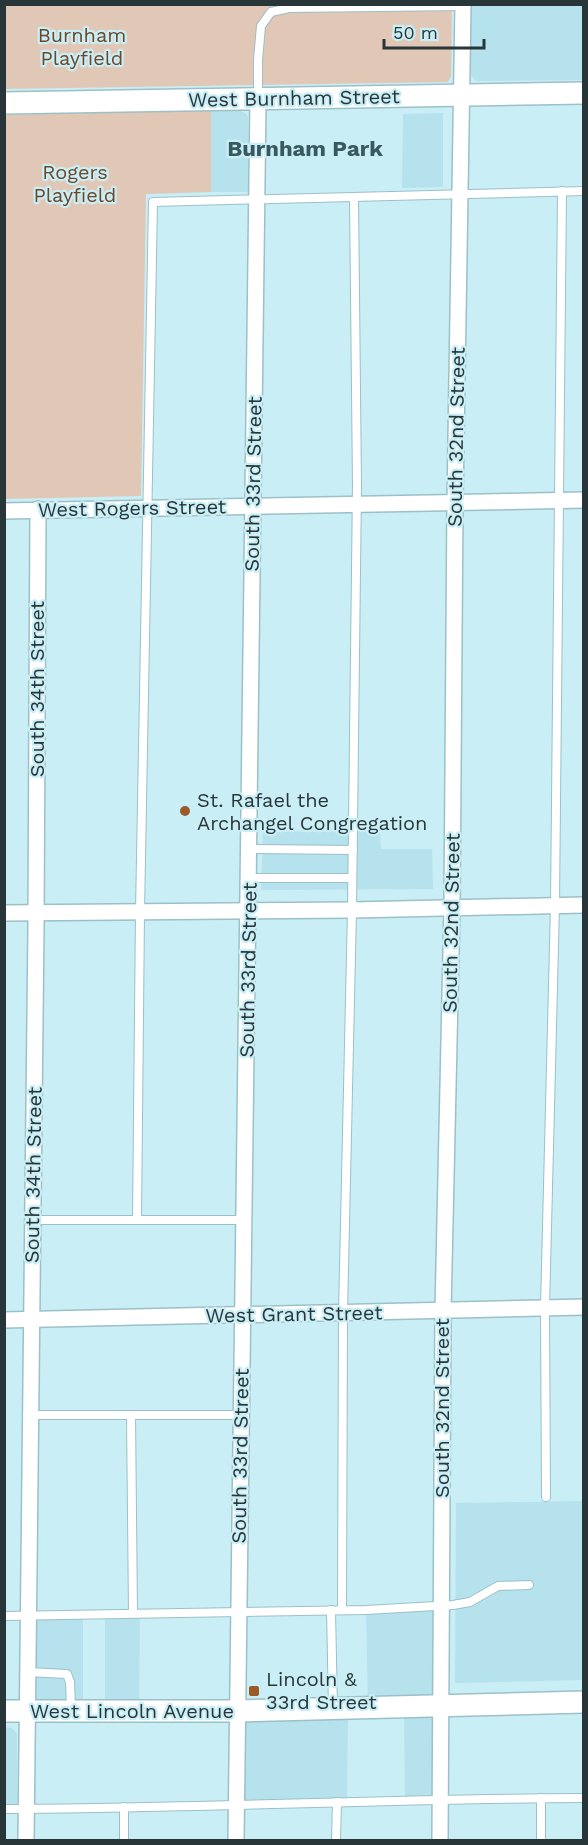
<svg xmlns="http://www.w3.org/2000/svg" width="588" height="1845" font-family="'Work Sans',sans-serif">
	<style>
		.built { fill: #b5e2ec }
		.green { fill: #e0c7b6 }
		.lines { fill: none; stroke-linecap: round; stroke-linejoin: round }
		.lane-casing { stroke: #9cc0c7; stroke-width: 10 }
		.street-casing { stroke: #9cc0c7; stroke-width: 18 }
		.secondary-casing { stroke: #9cc0c7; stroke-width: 24 }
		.lane { stroke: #fff; stroke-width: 8 }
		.street { stroke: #fff; stroke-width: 15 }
		.secondary { stroke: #fff; stroke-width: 21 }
		.poi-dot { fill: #9c5a26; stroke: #c9eef6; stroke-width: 2 }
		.labels { text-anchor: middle; stroke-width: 4.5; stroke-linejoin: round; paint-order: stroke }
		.park-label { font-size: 20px; fill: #6e4628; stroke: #c9eef6 }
		.street-label { font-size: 20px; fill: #283639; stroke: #c9eef6 }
		.poi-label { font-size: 20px; fill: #283639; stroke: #c9eef6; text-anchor: start }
		.quarter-label { font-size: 22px; font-weight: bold; fill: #395960; stroke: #c9eef6 }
	</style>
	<rect width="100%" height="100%" fill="#c9eef6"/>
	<g class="built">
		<polygon points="471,5 583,5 583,80 476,81 468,71"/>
		<polygon points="211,110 239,110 245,113 248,117 248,192 211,192"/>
		<polygon points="443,113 443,187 402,188 403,114"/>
		<polygon points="380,831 381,849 432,849 433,889 261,890 263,832"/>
		<polygon points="583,1501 583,1680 455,1683 456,1503"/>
		<polygon points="440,1606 441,1799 405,1800 404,1708 368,1708 366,1610"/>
		<polygon points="83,1614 83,1712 27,1712 28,1615"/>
		<polygon points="105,1614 140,1614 139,1711 105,1712"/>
		<polygon points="348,1708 347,1802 236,1805 238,1711"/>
		<polygon points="4,1727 12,1728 17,1734 17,1804 15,1805 5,1805"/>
	</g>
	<g class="green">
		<polygon points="4,5 452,5 451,76 448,82 5,89"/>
		<polygon points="211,110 211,192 146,194 141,496 5,499 5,115"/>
	</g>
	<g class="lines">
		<g class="lane-casing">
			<g id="lane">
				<polyline points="258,98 258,60 261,26 271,12 289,8 463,6"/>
				<polyline points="249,849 353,850"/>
				<polyline points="249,878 352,878"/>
				<polyline points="33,1220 244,1220"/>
				<polyline points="137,1220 140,912 153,202 584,191"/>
				<polyline points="30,1415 240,1415"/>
				<polyline points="131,1415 133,1613"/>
				<polyline points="546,1497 545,1308 555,905 562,191"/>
				<polyline points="331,1610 333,1708"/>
				<polyline points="342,1610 343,1313 352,910 357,486 354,197"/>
				<polyline points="4,1616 366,1610 453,1605 470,1602 498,1586 529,1585"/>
				<polyline points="27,1672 67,1674 70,1682 71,1709"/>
				<path d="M 4,1809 C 198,1808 390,1799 584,1798"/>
				<polyline points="124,1840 124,1807"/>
				<polyline points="336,1840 337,1802"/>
				<polyline points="541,1840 541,1798"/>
			</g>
		</g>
		<g class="street-casing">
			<g id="street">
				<polyline points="4,511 584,500"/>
				<polyline points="4,913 352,910 584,905"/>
				<polyline points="4,1320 584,1307"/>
				<polyline points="26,1840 36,926 38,509"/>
				<polyline points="236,1840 258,100"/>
				<polyline points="440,1840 443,1311 452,907 455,502 463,4"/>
			</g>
		</g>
		<g class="secondary-casing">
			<g id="secondary">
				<polyline points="4,103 584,93"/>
				<polyline points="4,1711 238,1711 584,1702"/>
			</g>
		</g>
		<use href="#lane" class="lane"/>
		<use href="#street" class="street"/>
		<use href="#secondary" class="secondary"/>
	</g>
	<g class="poi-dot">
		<circle cx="185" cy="811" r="6"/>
		<rect x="248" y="1685" width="12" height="12" rx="3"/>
	</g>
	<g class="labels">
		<g class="park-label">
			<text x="82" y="42">Burnham<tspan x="82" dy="23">Playfield</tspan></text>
			<text x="75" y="179">Rogers<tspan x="75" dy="23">Playfield</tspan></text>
		</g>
		<g class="street-label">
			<text transform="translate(294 98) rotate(-1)" y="7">West Burnham Street</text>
			<text transform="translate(456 437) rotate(-89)" y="7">South 32nd Street</text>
			<text transform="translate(253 484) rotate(-89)" y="7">South 33rd Street</text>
			<text transform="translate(132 508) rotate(-1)" y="7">West Rogers Street</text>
			<text transform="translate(37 689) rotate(-90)" y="7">South 34th Street</text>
			<text transform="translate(451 923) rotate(-89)" y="7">South 32nd Street</text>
			<text transform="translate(248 970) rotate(-89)" y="7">South 33rd Street</text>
			<text transform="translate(33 1175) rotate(-89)" y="7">South 34th Street</text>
			<text transform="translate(294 1314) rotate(-1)" y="7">West Grant Street</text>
			<text transform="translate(442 1408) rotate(-90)" y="7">South 32nd Street</text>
			<text transform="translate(240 1456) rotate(-89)" y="7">South 33rd Street</text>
			<text x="132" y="1718">West Lincoln Avenue</text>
		</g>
		<g class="poi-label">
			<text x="197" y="807">St. Rafael the<tspan x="197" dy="23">Archangel Congregation</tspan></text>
			<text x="266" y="1686">Lincoln &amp;<tspan x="266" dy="23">33rd Street</tspan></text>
		</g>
		<g class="quarter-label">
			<text x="305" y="156">Burnham Park</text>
		</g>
	</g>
	<rect width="588" height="1845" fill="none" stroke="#283639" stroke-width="12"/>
	<path d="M384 39v9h100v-9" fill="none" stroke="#283639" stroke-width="3"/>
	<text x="393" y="39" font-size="18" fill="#283639" stroke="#c9eef6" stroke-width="4.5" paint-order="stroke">50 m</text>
</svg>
